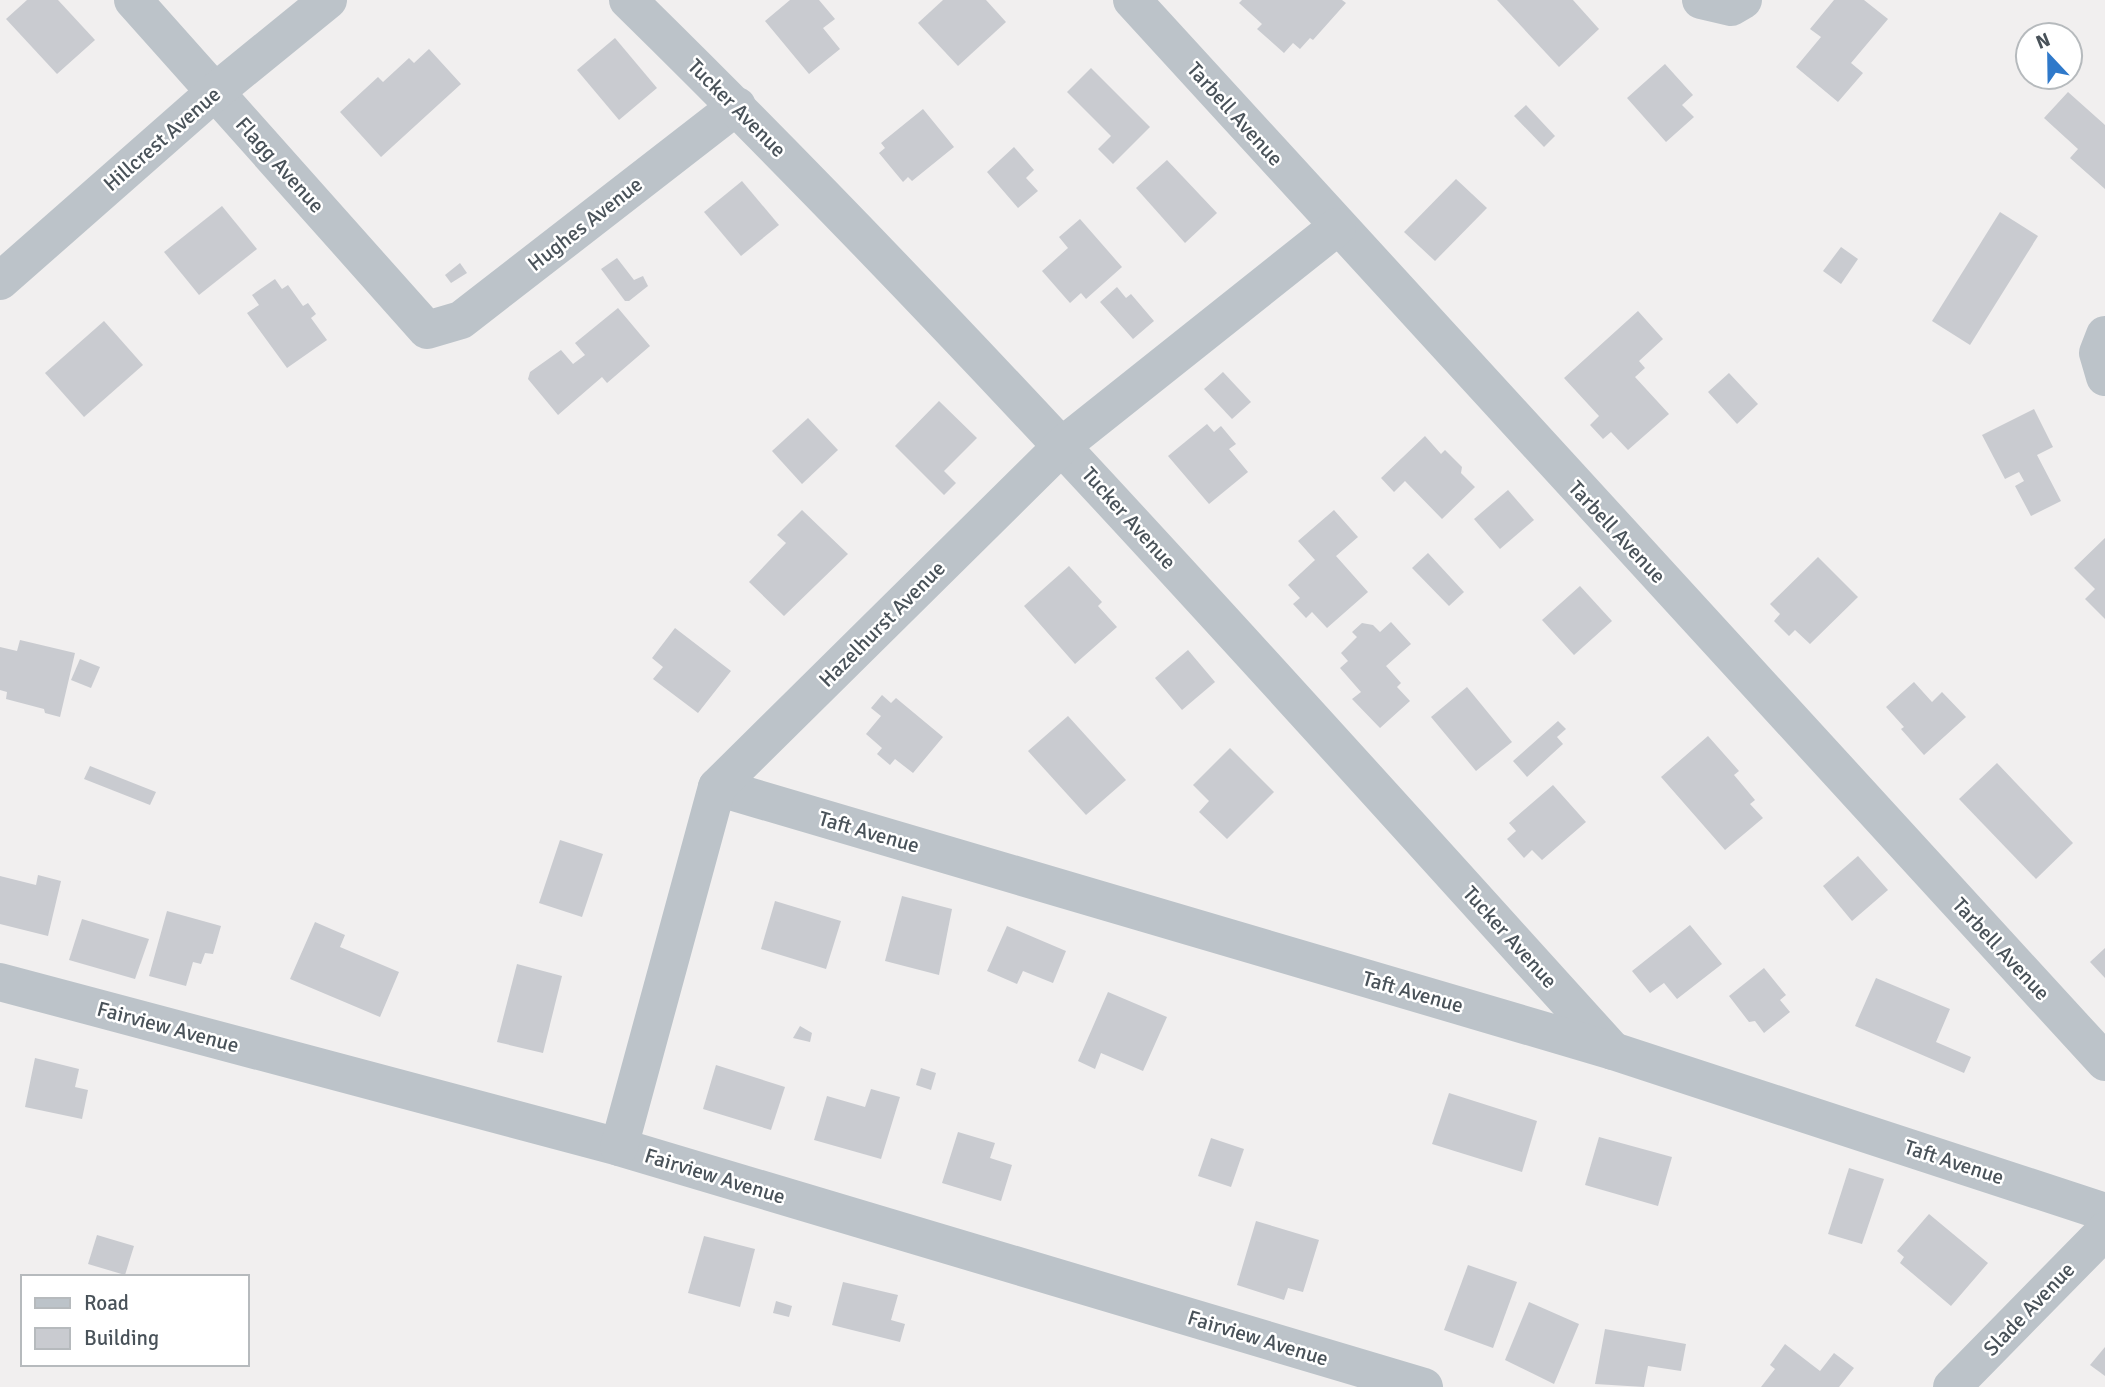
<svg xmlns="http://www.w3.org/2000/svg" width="2105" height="1387" font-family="Signika,sans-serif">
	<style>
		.building { fill: #c9cbd0 }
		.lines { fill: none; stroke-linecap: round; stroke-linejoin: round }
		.minor { stroke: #bcc3c9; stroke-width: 38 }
		.labels { text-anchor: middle; stroke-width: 5; stroke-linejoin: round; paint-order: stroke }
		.street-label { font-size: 21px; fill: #495259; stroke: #fff }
	</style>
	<rect width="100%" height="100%" fill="#f1efef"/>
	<g class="building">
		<polygon points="27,0 58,0 95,40 57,74 6,19"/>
		<polygon points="790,0 819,0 835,19 823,28 840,49 809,74 765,21"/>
		<polygon points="943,0 986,0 1006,22 958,66 918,23"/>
		<polygon points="1242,0 1342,0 1346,3 1313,40 1310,38 1300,49 1293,43 1284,53 1257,29 1262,24 1239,3"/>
		<polygon points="1497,0 1573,0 1599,29 1559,67"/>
		<polygon points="1834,0 1864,0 1888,19 1851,63 1863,73 1838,102 1796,67 1821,37 1810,29"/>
		<polygon points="615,38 657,88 619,120 577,70"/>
		<polygon points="429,49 461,84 381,157 340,112 378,77 383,82 409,58 414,63"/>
		<polygon points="1665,64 1693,95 1682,105 1694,117 1666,142 1627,98"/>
		<polygon points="1091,68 1150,127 1113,164 1098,149 1111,136 1067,92"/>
		<polygon points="2068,92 2105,125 2105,189 2070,158 2078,149 2044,118"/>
		<polygon points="1526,105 1555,136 1544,147 1514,116"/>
		<polygon points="923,109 954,147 912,181 908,177 903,182 879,153 885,148 881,143"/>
		<polygon points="1014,147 1034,170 1026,178 1038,191 1018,208 987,172"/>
		<polygon points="1167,160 1217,213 1185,243 1136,188"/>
		<polygon points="1456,179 1487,208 1435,261 1404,232"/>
		<polygon points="742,181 779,225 741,256 704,212"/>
		<polygon points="222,206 257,249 199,295 164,252"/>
		<polygon points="2000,212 2038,236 1970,345 1932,321"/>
		<polygon points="1080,219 1122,267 1086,299 1081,293 1070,303 1042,271 1068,248 1059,237"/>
		<polygon points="1841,247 1858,259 1841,284 1823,271"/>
		<polygon points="617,258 634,280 643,276 648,286 629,301 625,301 601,269"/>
		<polygon points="460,263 467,273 451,283 445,275"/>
		<polygon points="275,279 282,289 288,285 303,306 308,303 316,314 311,318 327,340 287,368 247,313 259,305 252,295"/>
		<polygon points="1117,287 1126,298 1131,294 1154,321 1133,339 1100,302"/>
		<polygon points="618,308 650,346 607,383 602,377 558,415 528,379 530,372 561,350 573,364 585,355 575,343"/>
		<polygon points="1638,311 1663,339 1639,361 1645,368 1635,377 1669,414 1628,450 1611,432 1603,439 1590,425 1599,416 1564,378"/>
		<polygon points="104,321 143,365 84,417 45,373"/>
		<polygon points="1223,372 1251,402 1232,419 1204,389"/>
		<polygon points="1729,373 1758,404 1737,424 1708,392"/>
		<polygon points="939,401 977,438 944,471 956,483 944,495 895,446"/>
		<polygon points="2034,409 2053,447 2037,455 2061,501 2031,516 2015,486 2024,481 2019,472 2005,479 1982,435"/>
		<polygon points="808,418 838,450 802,484 772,451"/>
		<polygon points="1207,424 1214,432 1221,426 1236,444 1229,449 1248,472 1209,504 1168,456"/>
		<polygon points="1425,436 1441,454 1445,450 1462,467 1461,473 1475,487 1442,519 1405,481 1394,492 1381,478"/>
		<polygon points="1508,490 1534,520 1500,549 1474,519"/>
		<polygon points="802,510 848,554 784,616 749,582 786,543 777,535"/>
		<polygon points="1334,510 1358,537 1336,556 1368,592 1327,628 1312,612 1306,618 1293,604 1300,598 1288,585 1315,560 1298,541"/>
		<polygon points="2105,538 2105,619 2085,599 2095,589 2074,568"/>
		<polygon points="1428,553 1464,592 1449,606 1412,568"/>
		<polygon points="1818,557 1858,597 1810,644 1795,630 1789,636 1774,621 1780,614 1770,604"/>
		<polygon points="1069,566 1102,602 1098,606 1117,627 1075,664 1024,606"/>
		<polygon points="1580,586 1612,621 1574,655 1542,620"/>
		<polygon points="1391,622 1411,644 1386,666 1401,683 1397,687 1410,701 1380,728 1352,699 1361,692 1340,668 1348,661 1341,653 1357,637 1352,632 1362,623 1373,625 1380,632"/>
		<polygon points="675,628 731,671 698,713 653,679 663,667 652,658"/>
		<polygon points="20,640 75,653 60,717 45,713 44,709 6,699 7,692 0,690 0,647 17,651"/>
		<polygon points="1188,650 1215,682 1182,710 1155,678"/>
		<polygon points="80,659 100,667 91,688 71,680"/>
		<polygon points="1914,682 1932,702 1942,692 1966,717 1924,755 1901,729 1904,727 1886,707"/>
		<polygon points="1467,687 1512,742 1476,771 1431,717"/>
		<polygon points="882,695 891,703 896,698 943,737 913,773 895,759 890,765 877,754 882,748 866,734 881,716 871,708"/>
		<polygon points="1068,716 1126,780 1086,815 1028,751"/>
		<polygon points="1558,721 1566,729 1557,737 1563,744 1527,777 1513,761"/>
		<polygon points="1708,736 1739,771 1734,775 1755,800 1750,804 1763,818 1725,850 1661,777"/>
		<polygon points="1230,748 1274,792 1227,839 1199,812 1209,801 1193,785"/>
		<polygon points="1997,763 2073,843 2036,879 1959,799"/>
		<polygon points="90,766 156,792 150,805 84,779"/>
		<polygon points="1553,785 1586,822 1542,860 1532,850 1524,858 1507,839 1516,831 1509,823"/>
		<polygon points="560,840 603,854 582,917 539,903"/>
		<polygon points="1858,856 1888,890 1852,921 1823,886"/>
		<polygon points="38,875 61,881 48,936 0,924 0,876 36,885"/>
		<polygon points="902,896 952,909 939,975 885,961"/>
		<polygon points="775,901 841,921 826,969 761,949"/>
		<polygon points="167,911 221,926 213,954 205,953 201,964 193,962 186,986 149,976"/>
		<polygon points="82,919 149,939 135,979 69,960"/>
		<polygon points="315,922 345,935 340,947 399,972 380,1017 290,979"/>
		<polygon points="1690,925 1722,964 1677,999 1664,983 1650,993 1632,971"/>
		<polygon points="1007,926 1066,951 1053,983 1023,971 1017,984 987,971"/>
		<polygon points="2105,948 2105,978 2090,962"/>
		<polygon points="517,964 562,976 543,1053 497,1042"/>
		<polygon points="1764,968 1786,995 1780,1000 1790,1012 1764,1033 1755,1021 1749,1022 1729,996"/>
		<polygon points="1876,978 1950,1009 1936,1042 1971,1057 1964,1073 1855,1026"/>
		<polygon points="1108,992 1167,1017 1143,1071 1101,1053 1095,1069 1078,1061"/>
		<polygon points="800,1026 812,1033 810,1042 793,1038"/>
		<polygon points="35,1058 79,1069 75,1087 88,1090 82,1119 25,1107"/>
		<polygon points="716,1065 785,1087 771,1130 703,1109"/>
		<polygon points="921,1068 936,1073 931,1090 916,1085"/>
		<polygon points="871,1089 900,1097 881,1159 814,1140 827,1096 865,1107"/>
		<polygon points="1449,1093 1537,1121 1522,1172 1432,1144"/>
		<polygon points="958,1132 995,1143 990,1158 1012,1165 1001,1201 942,1183"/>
		<polygon points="1599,1137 1672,1157 1658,1206 1585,1185"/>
		<polygon points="1211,1138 1244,1149 1231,1187 1198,1176"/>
		<polygon points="1849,1168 1884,1179 1862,1244 1828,1234"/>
		<polygon points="1929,1214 1988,1263 1951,1306 1900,1263 1904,1257 1897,1251"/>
		<polygon points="1256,1221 1319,1240 1303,1292 1288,1288 1284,1300 1237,1285"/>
		<polygon points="97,1235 134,1246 125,1275 88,1264"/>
		<polygon points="704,1236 755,1249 740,1307 688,1293"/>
		<polygon points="1468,1265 1517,1282 1493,1348 1444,1330"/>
		<polygon points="843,1282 898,1295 891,1320 905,1324 900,1342 832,1325"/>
		<polygon points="776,1301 792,1306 789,1317 773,1313"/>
		<polygon points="1529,1302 1579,1324 1554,1384 1505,1360"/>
		<polygon points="1605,1329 1686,1344 1681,1371 1648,1366 1644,1387 1595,1384"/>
		<polygon points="1785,1344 1820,1371 1834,1353 1854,1368 1839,1387 1761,1387 1775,1369 1770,1365"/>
		<polygon points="2105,1347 2105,1376 2090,1365"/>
	</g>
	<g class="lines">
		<g class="minor">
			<polyline points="133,0 427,330 461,320 737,106"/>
			<path d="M 628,0 C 971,336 1290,695 1613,1051"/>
			<polyline points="1132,0 2105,1062"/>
			<polyline points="1701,0 1731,7 1743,0"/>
			<polyline points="0,281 215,92 328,0"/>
			<polyline points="2105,335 2098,353 2105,377"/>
			<polyline points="717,787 1613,1051 2105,1212"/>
			<polyline points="0,982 619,1147 1424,1387"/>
			<polyline points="619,1147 717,787 1063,445 1337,227"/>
			<polyline points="1952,1387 2105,1231"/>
		</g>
	</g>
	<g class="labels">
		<g class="street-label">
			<text transform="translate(737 108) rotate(45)" y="7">Tucker Avenue</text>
			<text transform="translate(1235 114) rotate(48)" y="7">Tarbell Avenue</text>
			<text transform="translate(162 139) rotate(-41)" y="7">Hillcrest Avenue</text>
			<text transform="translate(280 165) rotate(48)" y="7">Flagg Avenue</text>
			<text transform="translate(585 224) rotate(-38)" y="7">Hughes Avenue</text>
			<text transform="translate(1129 518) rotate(48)" y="7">Tucker Avenue</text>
			<text transform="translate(1617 532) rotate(47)" y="7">Tarbell Avenue</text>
			<text transform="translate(882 624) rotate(-45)" y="7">Hazelhurst Avenue</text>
			<text transform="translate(869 832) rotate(16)" y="7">Taft Avenue</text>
			<text transform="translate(1510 937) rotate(48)" y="7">Tucker Avenue</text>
			<text transform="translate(2001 949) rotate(47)" y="7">Tarbell Avenue</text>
			<text transform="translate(1413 992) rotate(16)" y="7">Taft Avenue</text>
			<text transform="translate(168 1027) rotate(15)" y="7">Fairview Avenue</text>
			<text transform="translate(1954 1162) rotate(18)" y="7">Taft Avenue</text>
			<text transform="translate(715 1176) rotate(17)" y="7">Fairview Avenue</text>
			<text transform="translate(2029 1309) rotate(-46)" y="7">Slade Avenue</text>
			<text transform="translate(1258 1338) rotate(17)" y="7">Fairview Avenue</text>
		</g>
	</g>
	<rect x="21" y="1275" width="228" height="91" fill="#ffffff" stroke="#b6babd" stroke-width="2"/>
	<rect x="35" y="1298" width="35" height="10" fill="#bcc3c9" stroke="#b6babd" stroke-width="2"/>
	<text x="84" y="1310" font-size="21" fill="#495259">Road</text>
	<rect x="35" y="1328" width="35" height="21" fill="#c9cbd0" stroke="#b6babd" stroke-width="2"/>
	<text x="84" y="1345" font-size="21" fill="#495259">Building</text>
	<g transform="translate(2049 56) rotate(338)"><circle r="33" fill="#ffffff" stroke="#b6babd" stroke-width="2"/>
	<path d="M0-5L12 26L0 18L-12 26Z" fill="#2f79ca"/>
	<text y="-10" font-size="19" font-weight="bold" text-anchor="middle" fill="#495259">N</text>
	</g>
</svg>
